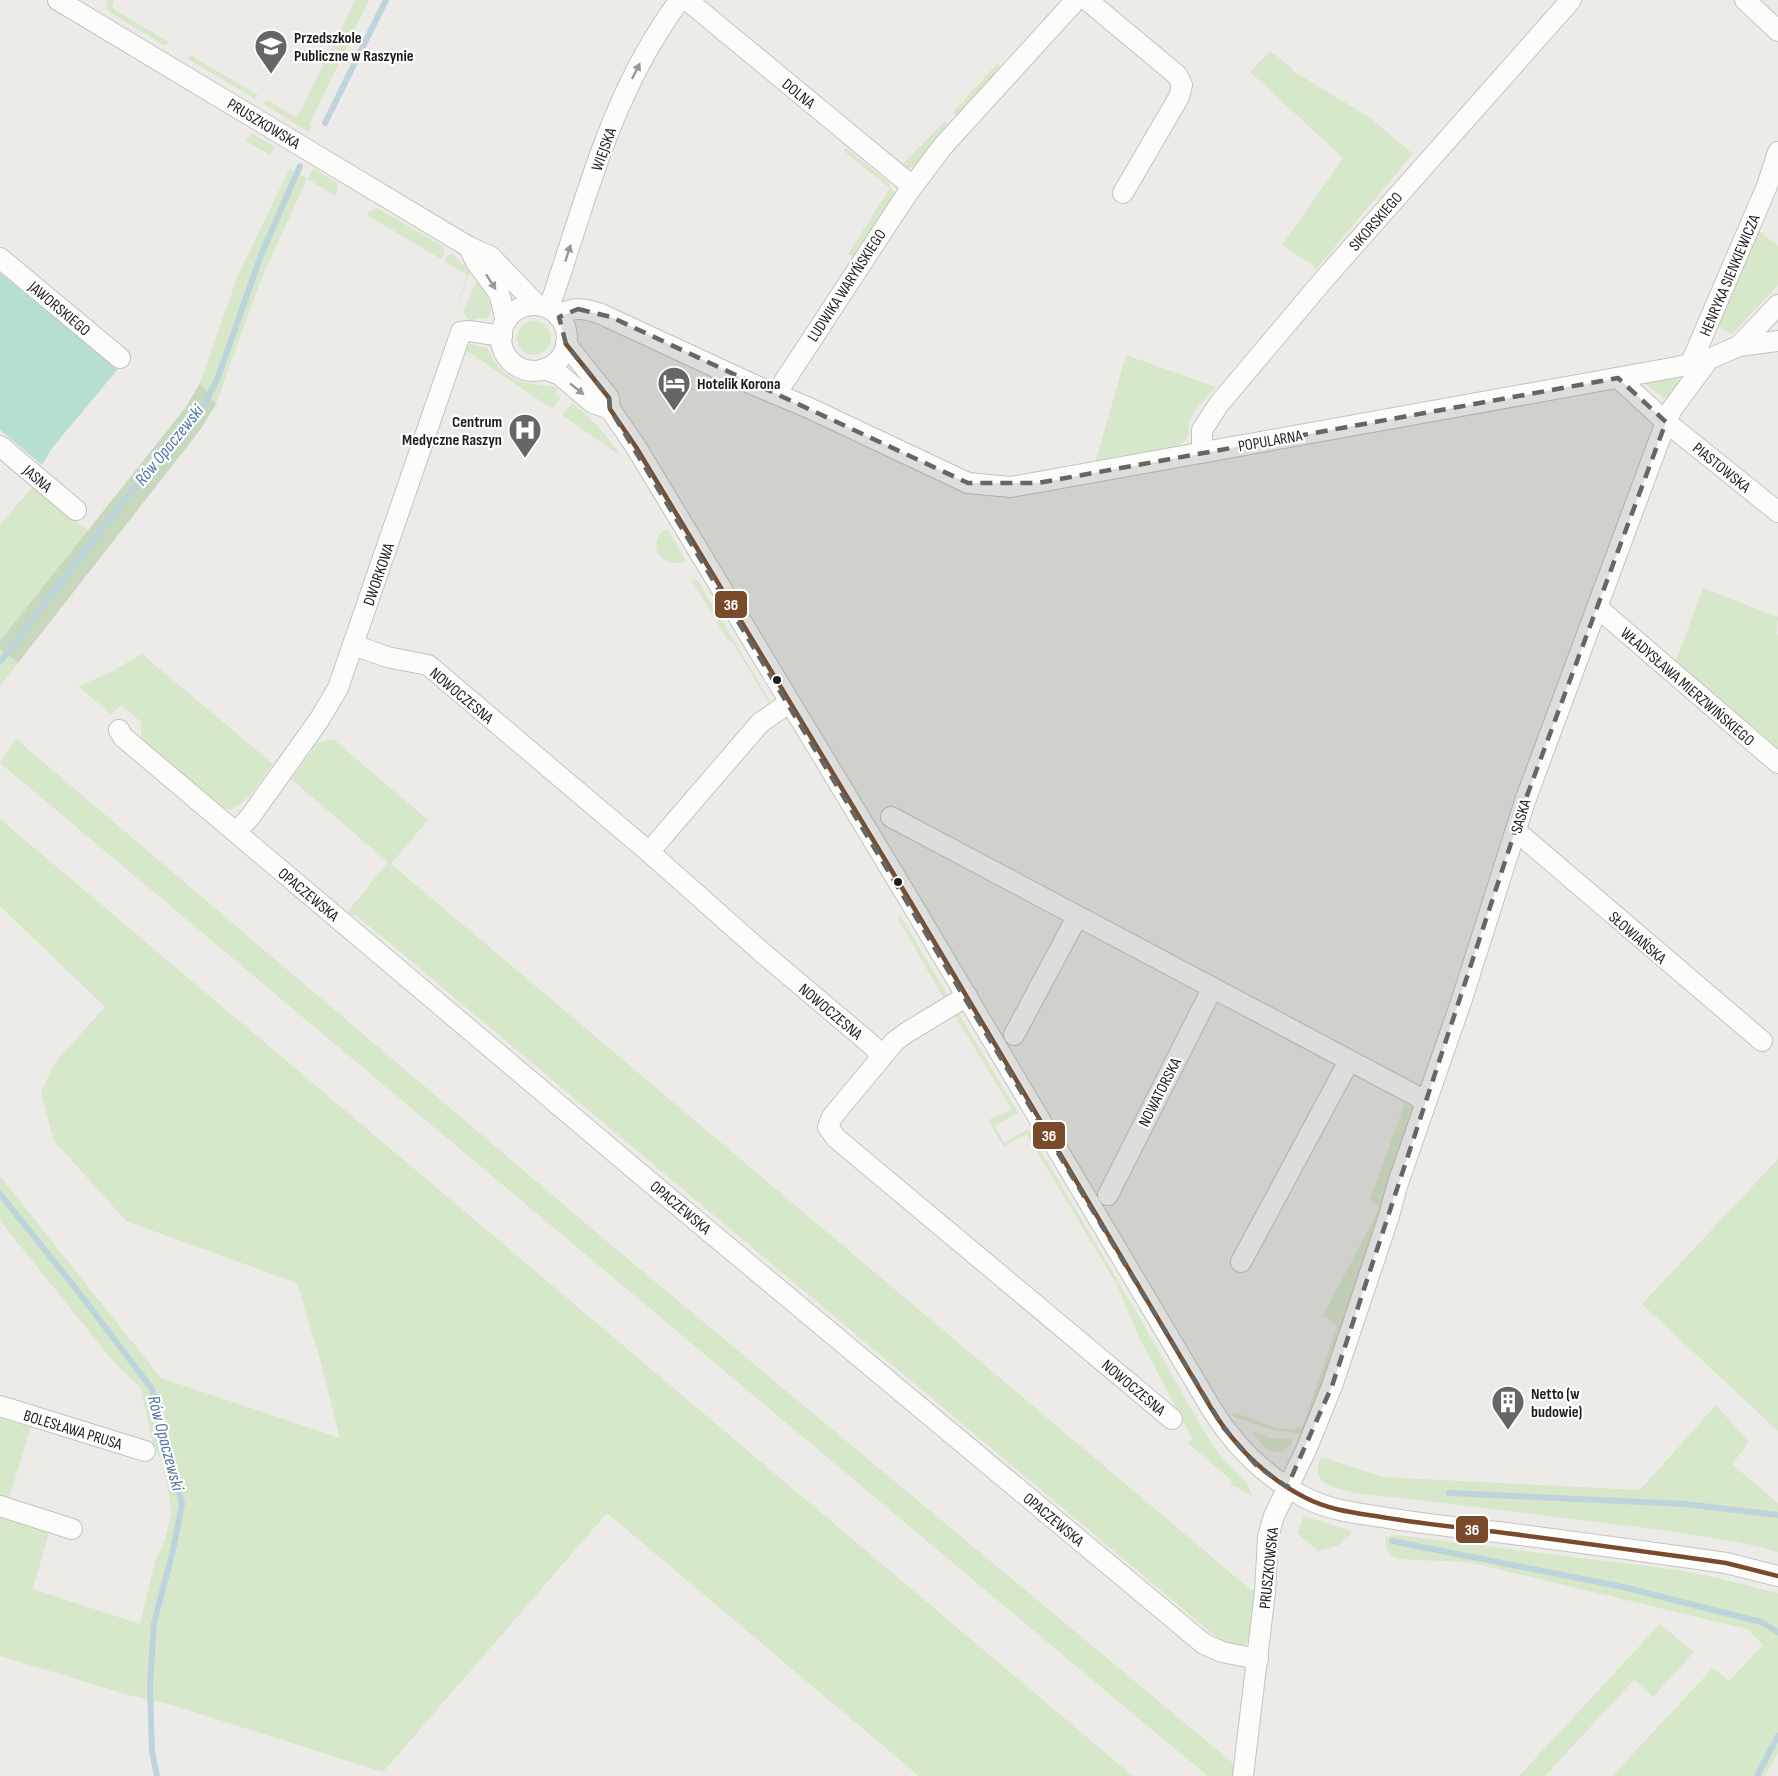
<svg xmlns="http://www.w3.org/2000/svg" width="1778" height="1776" font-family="'Sofia Sans Condensed',sans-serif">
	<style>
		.grass { fill: #d7e7c9 }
		.forest { fill: #c7d8bf }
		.pitch { fill: #b7dfd0 }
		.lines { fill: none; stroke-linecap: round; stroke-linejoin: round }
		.stream { stroke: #bed4dc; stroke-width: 6 }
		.minor-casing { stroke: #c3c3c1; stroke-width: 22 }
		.minor { stroke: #fcfcfb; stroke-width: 20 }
		.bus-1-casing { stroke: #fff; stroke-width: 9 }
		.bus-1 { stroke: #7a4b2a; stroke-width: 4.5 }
		.oneway { fill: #989898 }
		.marked { fill: #666664; fill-opacity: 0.2; stroke: #666664; stroke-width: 4.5; stroke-dasharray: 12 8; stroke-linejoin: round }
		.bus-dot { fill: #1e1e1e; stroke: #fff; stroke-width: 2 }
		.labels { text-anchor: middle; stroke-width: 4.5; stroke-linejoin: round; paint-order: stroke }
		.poi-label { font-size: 16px; font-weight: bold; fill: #1e1e1e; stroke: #fff; text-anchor: start }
		.street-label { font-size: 16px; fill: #1e1e1e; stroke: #fff }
		.water-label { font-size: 18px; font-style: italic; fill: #5476a4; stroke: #fff }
		.line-badge { stroke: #fff; stroke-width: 2 }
		.badge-label { font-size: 16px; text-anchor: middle; font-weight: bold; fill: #fff }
	</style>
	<rect width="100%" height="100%" fill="#ecebe7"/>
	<g class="grass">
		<polygon points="108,0 114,0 112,8 169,42 165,46 111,13 106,7"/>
		<polygon points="355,0 369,0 309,125 311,127 308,132 264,104 266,99 295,117 299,114"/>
		<polygon points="1270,51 1290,66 1293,71 1369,117 1413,154 1317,268 1282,245 1343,158 1250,72"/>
		<polygon points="190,55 258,95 255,99 188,59"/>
		<polygon points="998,63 1001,68 957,116 953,112"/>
		<polygon points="945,121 949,125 915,167 904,168 861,133 862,131 903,164"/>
		<polygon points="251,133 275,147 270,155 246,141"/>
		<polygon points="846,148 889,183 892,191 897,192 854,256 848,254 890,188 844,151"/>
		<polygon points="290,168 307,179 314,168 338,184 336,196 307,179 262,277 216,404 200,383 238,275"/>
		<polygon points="377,208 444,247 445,253 441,259 367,215 370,211"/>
		<polygon points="1756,229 1778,246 1778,285 1732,334 1716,326"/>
		<polygon points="452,254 470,271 453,318 467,275 444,261 448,255"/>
		<polygon points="477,280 485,289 492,312 486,319 475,318 472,323 463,313"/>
		<circle cx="534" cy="338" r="17"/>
		<path d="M 469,344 L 487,348 C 491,353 492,359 497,365 C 512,385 533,383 555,387 L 558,388 L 555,394 L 561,397 L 552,409 L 466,350 Z"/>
		<polygon points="1126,355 1216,387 1196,409 1189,421 1188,436 1178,448 1095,463"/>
		<polygon points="1677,376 1680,380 1680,385 1667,399 1663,398 1640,380"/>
		<path d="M 572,403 C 601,424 619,452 638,482 L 622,457 L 562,415 Z"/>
		<polygon points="33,486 89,531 0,641 0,525"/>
		<path d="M 664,530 L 668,530 L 686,561 C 664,571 645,546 664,530 Z"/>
		<polygon points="691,579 698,581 771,703 770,705 733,643 727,639"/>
		<polygon points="1703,588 1778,617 1776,633 1778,635 1778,748 1676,661"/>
		<polygon points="0,649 18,663 0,686"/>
		<polygon points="142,654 273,764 249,797 231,810 215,805 141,741 141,722 121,705 111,714 78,686 109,673"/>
		<polygon points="16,739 604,1239 1234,1764 1232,1776 1208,1776 1145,1724 0,763"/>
		<path d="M 334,740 L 428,820 L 391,864 L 1251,1590 L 1256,1590 C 1255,1604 1257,1643 1240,1646 C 1236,1647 1230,1646 1226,1645 L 356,915 L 345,915 L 388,862 L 291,779 L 318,742 Z"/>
		<polygon points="0,819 1115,1761 1133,1776 919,1776 607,1513 383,1772 172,1705 129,1695 0,1656 0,1514 50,1529 33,1589 140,1624 155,1561 163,1546 172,1512 164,1467 153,1443 140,1387 117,1366 0,1221 0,1176 161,1378 340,1438 321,1363 297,1283 126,1221 54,1141 41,1093 53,1065 105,1007 0,906"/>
		<polygon points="900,915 948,996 948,997 944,999 898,919"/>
		<polygon points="958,1012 1018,1113 995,1126 1004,1143 1028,1129 1145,1327 1202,1428 1220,1455 1247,1483 1252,1496 1239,1490 1239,1487 1232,1486 1231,1480 1188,1443 1192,1438 1140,1339 1116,1283 1026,1134 1004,1147 988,1120 1012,1110 953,1013"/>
		<path d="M 1405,1103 L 1417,1110 L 1304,1434 L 1272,1430 L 1235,1417 L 1232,1413 C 1254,1415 1283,1439 1303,1425 L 1337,1326 L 1323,1316 L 1380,1207 L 1370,1199 Z"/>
		<polygon points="1778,1159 1778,1431 1642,1304"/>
		<path d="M 1716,1405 L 1749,1442 L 1732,1464 L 1778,1503 L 1778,1552 L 1739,1542 L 1655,1529 L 1401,1498 C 1383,1496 1327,1494 1319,1476 C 1316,1469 1319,1463 1321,1457 L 1383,1477 L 1640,1490 Z"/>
		<polygon points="0,1418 31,1427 9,1498 0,1496"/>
		<path d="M 1254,1432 L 1271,1438 L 1291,1439 L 1292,1444 L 1282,1452 C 1269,1454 1260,1442 1252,1433 Z"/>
		<polygon points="1304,1516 1349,1530 1351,1534 1337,1546 1318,1551 1297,1533"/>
		<path d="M 1395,1535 L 1679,1570 L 1718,1578 L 1778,1593 L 1778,1753 L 1765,1776 L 1612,1776 L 1713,1668 L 1729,1681 L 1763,1645 L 1747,1629 L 1481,1565 L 1463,1562 L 1397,1559 C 1387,1553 1385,1548 1385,1537 Z"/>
		<polygon points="1660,1624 1694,1652 1653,1697 1634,1680 1545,1776 1519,1776"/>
	</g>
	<polygon class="forest" points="200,383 216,404 200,430 18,663 0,649 0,641 186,407"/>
	<polygon class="pitch" points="0,273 118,369 52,448 42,465 0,430"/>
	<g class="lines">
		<g class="stream">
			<polyline points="325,123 386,0"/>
			<polyline points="0,662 127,496 199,413 217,380 261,255 300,166"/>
			<polyline points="0,1194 77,1290 152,1389 182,1504 173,1550 154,1623 150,1686 152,1752 157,1776"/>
			<polyline points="1449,1493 1685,1504 1778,1515"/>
			<polyline points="1392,1541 1623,1587 1761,1622 1778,1632"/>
			<polyline points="1757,1776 1778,1736"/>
		</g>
		<g class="minor-casing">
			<g id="minor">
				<polyline points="58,0 469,247 490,256 537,305"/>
				<polyline points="687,0 912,186"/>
				<polyline points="1087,0 1177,75 1182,85 1179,97 1123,193"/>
				<polyline points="1745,0 1778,31"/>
				<polyline points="469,247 476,262 499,293 506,321"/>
				<polyline points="0,258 120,358"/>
				<circle cx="534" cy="338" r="33"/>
				<path d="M 549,308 C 580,219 603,124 652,42 C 661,28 669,13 680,0"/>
				<path d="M 559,317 C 571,305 587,309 601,314 L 752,384 L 809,408 L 968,483 L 1011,487 L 1677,367 L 1709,359 L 1739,346 L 1778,341"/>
				<path d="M 566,344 L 609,398 L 610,409 L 636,447 L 910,901 L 1211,1408 C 1235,1447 1265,1477 1306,1498 C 1329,1510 1356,1513 1381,1517 C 1417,1523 1453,1527 1489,1531 C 1554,1539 1619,1548 1684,1557 L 1726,1563 L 1778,1576"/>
				<polyline points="1739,346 1778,305"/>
				<polyline points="1691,363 1767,186 1778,152"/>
				<polyline points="544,369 560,375 593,403 610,409"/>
				<polyline points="1618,378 1666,422 1778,512"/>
				<polyline points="776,394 907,194 943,146 1076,0"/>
				<polyline points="0,446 76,510"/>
				<polyline points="1202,453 1202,430 1219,404 1326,277 1571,0"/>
				<polyline points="1598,608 1778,763"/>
				<polyline points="354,645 387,657 428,665 649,852 765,955 867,1041 874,1047 881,1058"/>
				<polyline points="119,730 123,737 651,1183 1204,1644 1222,1652 1258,1659"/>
				<polyline points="891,817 1426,1101"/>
				<polyline points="1516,831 1762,1041"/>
				<polyline points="236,832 250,817 319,720 338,688 461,332 469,331 502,336"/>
				<polyline points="649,852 760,723 790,702"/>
				<polyline points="967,996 906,1033 895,1041 832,1117 828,1127 836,1138 1172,1419"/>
				<polyline points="1014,1035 1077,917"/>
				<polyline points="1108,1195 1212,989"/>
				<polyline points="1241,1262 1349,1061"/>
				<polyline points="0,1406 145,1451"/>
				<polyline points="0,1506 72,1529"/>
				<polyline points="1243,1776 1265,1592 1268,1537 1274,1516 1306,1450 1332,1386 1389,1216 1397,1186 1461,1002 1525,801 1666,422 1672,409 1709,359"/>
			</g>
		</g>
		<use href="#minor" class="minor"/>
		<g class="bus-1-casing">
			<path id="bus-1" d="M 566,344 L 609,398 L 610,409 L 636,447 L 910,901 L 1211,1408 C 1235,1447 1265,1477 1306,1498 C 1329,1510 1356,1513 1381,1517 C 1417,1523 1453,1527 1489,1531 C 1554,1539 1619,1548 1684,1557 L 1726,1563 L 1778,1576"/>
		</g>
		<use href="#bus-1" class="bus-1"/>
	</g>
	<defs><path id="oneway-solid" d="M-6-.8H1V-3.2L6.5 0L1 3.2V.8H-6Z" transform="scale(1.5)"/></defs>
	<g class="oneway">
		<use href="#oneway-solid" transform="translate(636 71) rotate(-63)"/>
		<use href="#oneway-solid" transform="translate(568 253) rotate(-72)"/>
		<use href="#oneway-solid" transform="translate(491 282) rotate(57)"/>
		<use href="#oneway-solid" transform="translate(577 389) rotate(39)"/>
	</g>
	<path class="marked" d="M 578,309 L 611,317 L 968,483 L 1038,483 L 1618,378 L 1666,422 L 1525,801 L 1332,1386 L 1287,1487 L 1256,1465 L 1223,1427 L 610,409 L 609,398 L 566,344 L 559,317 Z"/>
	<defs>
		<g id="school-pin" transform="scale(1.725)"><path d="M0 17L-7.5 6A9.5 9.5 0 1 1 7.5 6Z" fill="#666664" stroke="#fff"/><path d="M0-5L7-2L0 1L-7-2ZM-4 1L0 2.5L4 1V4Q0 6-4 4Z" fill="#fff"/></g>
		<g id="hotel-pin" transform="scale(1.725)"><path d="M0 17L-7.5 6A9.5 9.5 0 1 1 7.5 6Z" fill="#666664" stroke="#fff"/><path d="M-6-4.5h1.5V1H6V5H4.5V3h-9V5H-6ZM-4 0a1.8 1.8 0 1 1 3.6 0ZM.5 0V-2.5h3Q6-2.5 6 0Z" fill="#fff"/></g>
		<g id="hospital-pin" transform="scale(1.725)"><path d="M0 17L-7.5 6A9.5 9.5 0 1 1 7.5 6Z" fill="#666664" stroke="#fff"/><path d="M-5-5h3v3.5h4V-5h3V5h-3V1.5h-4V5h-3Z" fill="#fff"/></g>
		<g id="building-pin" transform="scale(1.725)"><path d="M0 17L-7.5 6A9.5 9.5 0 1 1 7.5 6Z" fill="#666664" stroke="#fff"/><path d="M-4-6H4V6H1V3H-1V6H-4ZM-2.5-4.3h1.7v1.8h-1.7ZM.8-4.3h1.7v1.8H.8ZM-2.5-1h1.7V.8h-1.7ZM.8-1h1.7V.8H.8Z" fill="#fff"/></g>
	</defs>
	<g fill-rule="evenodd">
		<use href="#school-pin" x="271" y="46"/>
		<use href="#hotel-pin" x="674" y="383"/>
		<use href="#hospital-pin" x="525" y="430"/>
		<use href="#building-pin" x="1508" y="1402"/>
	</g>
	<g class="bus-dot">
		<circle cx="777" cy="680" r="5"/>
		<circle cx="898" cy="882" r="5"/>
	</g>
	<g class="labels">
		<g class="poi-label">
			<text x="294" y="43">Przedszkole<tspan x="294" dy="18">Publiczne w Raszynie</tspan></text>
			<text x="697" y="389">Hotelik Korona</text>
			<text x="502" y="427" text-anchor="end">Centrum<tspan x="502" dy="18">Medyczne Raszyn</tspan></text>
			<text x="1531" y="1399">Netto (w<tspan x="1531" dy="18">budowie)</tspan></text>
		</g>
		<g class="street-label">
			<text transform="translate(799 93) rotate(39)" y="6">DOLNA</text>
			<text transform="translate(264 123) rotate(31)" y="6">PRUSZKOWSKA</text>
			<text transform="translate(603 149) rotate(-70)" y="6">WIEJSKA</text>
			<text transform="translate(1375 221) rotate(-49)" y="6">SIKORSKIEGO</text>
			<text transform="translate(1729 275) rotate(-67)" y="6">HENRYKA SIENKIEWICZA</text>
			<text transform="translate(846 285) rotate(-57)" y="6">LUDWIKA WARYŃSKIEGO</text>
			<text transform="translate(60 308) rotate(40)" y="6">JAWORSKIEGO</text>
			<text transform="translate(1270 440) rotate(-10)" y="6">POPULARNA</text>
			<text transform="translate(1722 467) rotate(39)" y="6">PIASTOWSKA</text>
			<text transform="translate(38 478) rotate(41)" y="6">JASNA</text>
			<text transform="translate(378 574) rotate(-71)" y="6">DWORKOWA</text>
			<text transform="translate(1688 686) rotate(41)" y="6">WŁADYSŁAWA MIERZWIŃSKIEGO</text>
			<text transform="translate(462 695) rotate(40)" y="6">NOWOCZESNA</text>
			<text transform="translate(1520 816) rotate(-73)" y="6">SASKA</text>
			<text transform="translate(309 894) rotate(40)" y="6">OPACZEWSKA</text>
			<text transform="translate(1638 937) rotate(41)" y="6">SŁOWIAŃSKA</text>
			<text transform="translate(831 1011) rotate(40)" y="6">NOWOCZESNA</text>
			<text transform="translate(1159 1092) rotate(-63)" y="6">NOWATORSKA</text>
			<text transform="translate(681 1207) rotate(40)" y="6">OPACZEWSKA</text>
			<text transform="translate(1134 1387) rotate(40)" y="6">NOWOCZESNA</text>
			<text transform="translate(73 1429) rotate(17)" y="6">BOLESŁAWA PRUSA</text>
			<text transform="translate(1054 1519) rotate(40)" y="6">OPACZEWSKA</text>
			<text transform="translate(1268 1568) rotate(-84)" y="6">PRUSZKOWSKA</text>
		</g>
		<g class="water-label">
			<text transform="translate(169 445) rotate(-51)" y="6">Rów Opaczewski</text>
			<text transform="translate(166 1443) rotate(75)" y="6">Rów Opaczewski</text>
		</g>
	</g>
	<g class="line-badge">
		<rect x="714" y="590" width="34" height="29" rx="6" fill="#7a4b2a"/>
		<rect x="1032" y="1121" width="34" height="29" rx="6" fill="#7a4b2a"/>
		<rect x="1455" y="1515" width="34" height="29" rx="6" fill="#7a4b2a"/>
	</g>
	<g class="badge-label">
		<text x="731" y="610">36</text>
		<text x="1049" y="1141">36</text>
		<text x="1472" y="1535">36</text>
	</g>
</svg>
